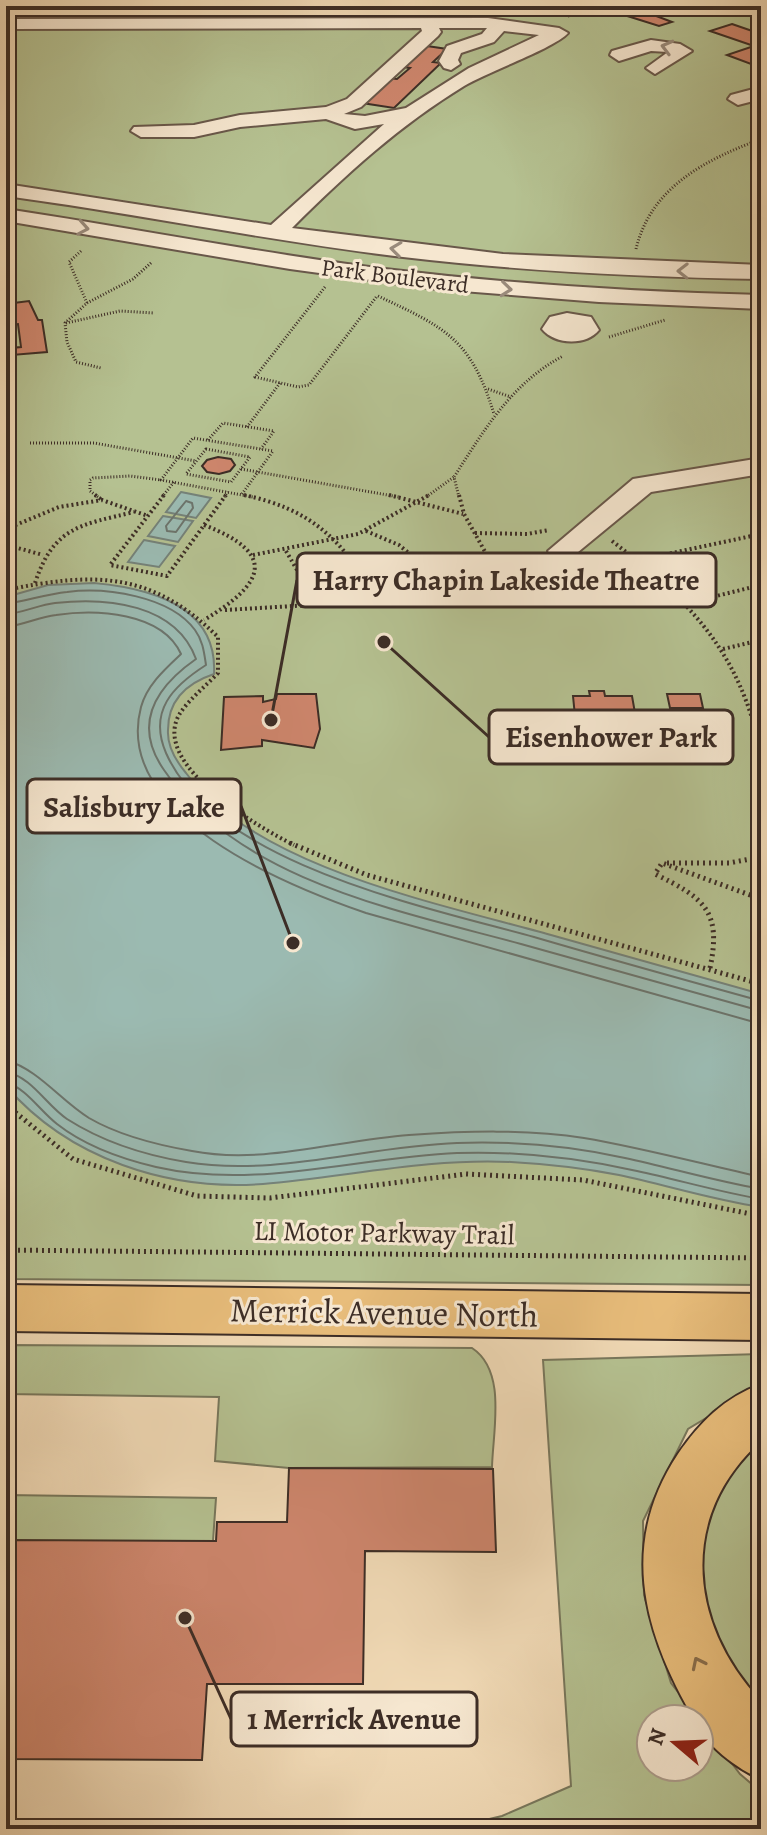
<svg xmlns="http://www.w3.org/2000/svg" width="767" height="1835" font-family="Alegreya,serif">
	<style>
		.green { fill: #b5c191; stroke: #78775c; stroke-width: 2 }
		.water { fill: #9bbab1; stroke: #758279; stroke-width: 2 }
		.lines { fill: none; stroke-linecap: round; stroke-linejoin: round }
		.shore { stroke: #6c746c; stroke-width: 2 }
		.building { fill: #ce866d; stroke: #3c2d26; stroke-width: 2 }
		.minor-casing { stroke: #69584a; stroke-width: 4 }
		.major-casing { stroke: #3c2d26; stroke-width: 4 }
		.highway-casing { stroke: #3c2d26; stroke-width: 4 }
		.path-far2 { stroke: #3c2d26; stroke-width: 3; stroke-dasharray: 1 2; stroke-linecap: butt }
		.path-far1 { stroke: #3c2d26; stroke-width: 4; stroke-dasharray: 2 3; stroke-linecap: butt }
		.path { stroke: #3c2d26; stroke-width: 5; stroke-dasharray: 2 4; stroke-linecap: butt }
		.minor { fill: #f6e7d0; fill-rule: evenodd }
		.major { fill: #e8bd7b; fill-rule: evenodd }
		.highway { fill: #e8bd7b; fill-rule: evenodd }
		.oneway { stroke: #998a7b }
		.oneway2 { stroke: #896e4c }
		.labels { text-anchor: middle; stroke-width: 6; stroke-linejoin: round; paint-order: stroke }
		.far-street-label { font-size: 24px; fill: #3c2d26; stroke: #f6e7d0 }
		.street-label { font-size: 28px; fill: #3c2d26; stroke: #f6e7d0 }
		.near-street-label { font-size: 34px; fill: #3c2d26; stroke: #f6e7d0 }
		.leader { fill: none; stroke: #3c2d26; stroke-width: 3 }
		.callout-dot { fill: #3c2d26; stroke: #f6e7d0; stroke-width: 3 }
		.callout { fill: #f6e7d0; stroke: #3c2d26; stroke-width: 3 }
		.callout-label { font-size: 30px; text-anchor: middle; font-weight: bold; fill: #3c2d26 }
	</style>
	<rect width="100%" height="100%" fill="#f1dab6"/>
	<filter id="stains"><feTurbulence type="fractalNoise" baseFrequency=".0025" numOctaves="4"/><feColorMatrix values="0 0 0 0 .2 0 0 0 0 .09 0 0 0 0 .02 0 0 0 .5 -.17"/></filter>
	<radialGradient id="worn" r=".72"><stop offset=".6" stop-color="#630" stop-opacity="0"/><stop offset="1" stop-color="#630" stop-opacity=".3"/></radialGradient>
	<g class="green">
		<polygon points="6,6 761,6 761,1285 6,1279"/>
		<path d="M 6,1345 L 472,1348 C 507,1371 493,1430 492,1467 L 289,1468 L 215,1461 L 219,1397 L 6,1394 Z"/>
		<polygon points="761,1354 761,1385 688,1429 643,1521 644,1595 671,1683 699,1719 651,1719 651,1767 699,1767 699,1720 740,1774 761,1792 761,1829 447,1829 502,1816 571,1786 543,1360"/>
		<polygon points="761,1433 761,1720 707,1643 698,1507"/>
		<polygon points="6,1495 216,1498 213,1541 6,1541"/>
	</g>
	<g class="water">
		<polygon points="181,492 211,498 196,518 166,512"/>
		<polygon points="163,516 193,521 178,542 148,536"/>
		<polygon points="144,540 175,546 159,567 128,562"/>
		<path d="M 94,583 C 149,588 218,605 214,674 C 187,683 168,700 168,730 C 167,746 176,761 186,773 C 257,868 441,904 551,935 C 621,955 691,975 761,994 L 761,1207 C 713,1200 666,1185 619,1175 C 583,1168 547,1164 511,1162 C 426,1158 346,1177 263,1184 C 168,1191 69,1159 6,1086 L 6,597 L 48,585 Z"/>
	</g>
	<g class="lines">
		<g class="shore">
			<polygon points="186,501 192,503 193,508 176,532 167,531 166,526"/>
			<path d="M 6,604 C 27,601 46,594 67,592 C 106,587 170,596 195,630 C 203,641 204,652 206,665 C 173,686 148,711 166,753 C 215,864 426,907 534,937 C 609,959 685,980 761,1001"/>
			<path d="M 6,614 C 23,613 38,605 55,603 C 107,597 176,604 196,659 C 156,687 132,724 164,770 C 239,881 400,911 521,944 C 601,967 681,989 761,1011"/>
			<path d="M 6,627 C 23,625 39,617 56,615 C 96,609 162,612 181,654 C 165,669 147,685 141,707 C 112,816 288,886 366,913 L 761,1024"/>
			<path d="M 6,1060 C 39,1070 60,1100 89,1118 C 120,1136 157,1145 192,1151 C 263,1165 338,1140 409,1135 C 466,1131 527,1129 584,1138 C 643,1148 702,1164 761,1177"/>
			<path d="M 6,1072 C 32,1077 46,1105 67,1119 C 103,1142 144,1155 186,1162 C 277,1177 366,1146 457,1143 C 513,1141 571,1146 625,1158 C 671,1168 715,1181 761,1189"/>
			<path d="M 6,1082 C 27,1089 40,1111 57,1124 C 85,1146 122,1159 156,1167 C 257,1190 356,1157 457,1153 C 517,1151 579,1158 637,1171 C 679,1180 719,1192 761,1199"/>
		</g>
	</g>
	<g class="building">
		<polygon points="627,8 638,9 672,22 659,26 621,14 625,13 618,10"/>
		<polygon points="732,24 761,34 761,61 751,64 727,55 754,46 710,31"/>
		<polygon points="427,46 447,49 433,62 441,63 394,108 362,103 388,78 397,79 410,68 404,67"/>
		<polygon points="29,301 38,320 42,320 47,352 12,355 11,348 21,347 18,324 8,325 6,321 6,304"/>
		<polygon points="218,457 231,459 235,465 230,471 219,474 207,472 202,466 207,460"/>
		<polygon points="589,691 604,691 605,696 632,696 635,713 593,713 595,726 576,726 573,696 590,696"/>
		<polygon points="277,694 316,694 320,729 314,748 262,740 262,746 221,750 224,697 263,696 263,702 276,699"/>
		<polygon points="667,694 700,694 703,708 670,708"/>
		<polygon points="289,1468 493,1469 496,1552 365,1551 363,1684 207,1684 202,1760 6,1759 6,1540 216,1541 217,1522 287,1522"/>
	</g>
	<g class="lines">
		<g class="minor-casing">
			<g id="minor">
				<path d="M 488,18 L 559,28 L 568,33 C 555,48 487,72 464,86 C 400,125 345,175 292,228 L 503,254 L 761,265 L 761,279 C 641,277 522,271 403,257 C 270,241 139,214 6,196 L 6,184 L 271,225 L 384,124 L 355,129 L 326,119 L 240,127 L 194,137 L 141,137 L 131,131 L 134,127 L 194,125 L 240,115 L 326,107 L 347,99 L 422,31 L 421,28 L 6,29 L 6,19 ZM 439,28 L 487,28 L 482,34 L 447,46 L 439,61 L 444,68 L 451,70 L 460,64 L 458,60 L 461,53 L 494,42 L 504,31 L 539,35 L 469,68 L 406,108 L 365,116 L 344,114 L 361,107 L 438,36 L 441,32 Z"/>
				<polygon points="651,40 680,44 692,51 655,74 646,68 668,52 651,51 619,61 610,55 612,51"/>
				<polygon points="761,87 761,99 738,105 728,99 731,95"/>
				<path d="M 6,209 C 132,228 258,253 385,269 C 510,284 635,292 761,295 L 761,309 L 599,302 L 437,289 L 290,269 L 6,221 Z"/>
				<path d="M 567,313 L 591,317 L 599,330 C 586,346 555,345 542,329 L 550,317 Z"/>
				<polygon points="761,458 761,474 651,492 572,557 562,560 552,557 548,551 633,479"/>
			</g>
		</g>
		<g class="major-casing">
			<polygon id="major" points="6,1285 761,1294 761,1340 6,1331"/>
		</g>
		<g class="highway-casing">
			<path id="highway" d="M 761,1384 L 761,1441 C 678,1515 688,1624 761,1701 L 761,1779 C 741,1771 699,1743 699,1719 L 694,1719 L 691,1714 C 642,1628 620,1542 678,1454 C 700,1422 724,1398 761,1384 Z"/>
		</g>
		<g class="path-far2">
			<polyline points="568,16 615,6"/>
			<path d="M 636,249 C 651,187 705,160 761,139"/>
			<polyline points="81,251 69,262 87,303 65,323 67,342 76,362 101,368"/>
			<polyline points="325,287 255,377 298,387 309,385 377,296"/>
			<path d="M 378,296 C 446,328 471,339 494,414"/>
			<polyline points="87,303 133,279 152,262"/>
			<polyline points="66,323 120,311 154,313"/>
			<polyline points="609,337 665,320"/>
			<polyline points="488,389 511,397"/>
			<polyline points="247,427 280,383"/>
			<polyline points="208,440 223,423 274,431 261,449"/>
			<polyline points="30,443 94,443 196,461"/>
			<polygon points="206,449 250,457 231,482 186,474"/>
			<polyline points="241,469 399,497"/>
			<polyline points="242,494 273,451 193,438 161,480 253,497"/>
			<polyline points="98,497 90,491 90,480 93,478 130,476 161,480"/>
			<polyline points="162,497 174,482"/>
			<polyline points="224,497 228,492"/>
			<polyline points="426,497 454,477"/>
			<path d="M 459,497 L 454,477 C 484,430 512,383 563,356"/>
		</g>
		<g class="path-far1">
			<polyline points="95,495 102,500"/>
			<polyline points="164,495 110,565 167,576 226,495"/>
			<path d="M 244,495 C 310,509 341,538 374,595"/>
			<polyline points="389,495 463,514"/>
			<polyline points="459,495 464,514 493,566"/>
			<path d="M 204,525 C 279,554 264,584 204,620"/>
			<polyline points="6,529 59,507 102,500 148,516"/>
			<polyline points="366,531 399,545 441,580"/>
			<polyline points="475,533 527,534 549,530"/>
			<polyline points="6,541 14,547 43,555"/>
			<path d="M 612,541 C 691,602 740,652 761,753"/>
			<polyline points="286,551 300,575 307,606"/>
			<polyline points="253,555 358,534 429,495"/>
			<polyline points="642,564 672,553 761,534"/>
			<path d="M 35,583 C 54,526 81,525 134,512"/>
			<path d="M 6,590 C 94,572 151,571 218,637 L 218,673 C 206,686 188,700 179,715 C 151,765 258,827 294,845"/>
			<polyline points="684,604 761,585"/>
			<polyline points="225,610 328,604"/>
			<polyline points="723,649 761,640"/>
			<polyline points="750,706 761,703"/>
		</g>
		<g class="path">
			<polyline points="290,843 367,875 761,984"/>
			<polyline points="667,863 729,863 761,857"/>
			<path d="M 710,968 C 722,911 704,898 655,874 L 662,863 L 761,899"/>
			<polyline points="6,1105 73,1159 197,1196 270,1198 466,1174 583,1180 761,1216"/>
			<polyline points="6,1250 761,1258"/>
		</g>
		<use href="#minor" class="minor"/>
		<use href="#major" class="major"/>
		<use href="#highway" class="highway"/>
	</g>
	<defs><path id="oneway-chevron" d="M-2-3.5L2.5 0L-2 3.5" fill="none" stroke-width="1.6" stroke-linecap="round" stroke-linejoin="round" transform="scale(2)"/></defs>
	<g class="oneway">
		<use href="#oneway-chevron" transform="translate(667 47) rotate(-165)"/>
		<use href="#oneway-chevron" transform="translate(83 228) rotate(10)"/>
		<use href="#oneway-chevron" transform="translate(396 249) rotate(-173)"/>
		<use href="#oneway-chevron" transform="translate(683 271) rotate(-179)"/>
		<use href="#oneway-chevron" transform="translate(506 289) rotate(6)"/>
	</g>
	<use class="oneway2" href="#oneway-chevron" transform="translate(698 1663) rotate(-116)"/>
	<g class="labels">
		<g class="far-street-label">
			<text transform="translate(395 276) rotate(7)" y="8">Park Boulevard</text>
		</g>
		<g class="street-label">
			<text transform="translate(384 1232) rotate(1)" y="10">LI Motor Parkway Trail</text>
		</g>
		<g class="near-street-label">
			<text transform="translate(384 1312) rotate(1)" y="12">Merrick Avenue North</text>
		</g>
	</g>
	<path class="leader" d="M271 720L297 580M384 642L489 737M293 943L241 806M185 1618L231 1719"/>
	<g class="callout-dot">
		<circle cx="271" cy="720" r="8"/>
		<circle cx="384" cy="642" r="8"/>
		<circle cx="293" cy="943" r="8"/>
		<circle cx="185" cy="1618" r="8"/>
	</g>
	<g class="callout">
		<rect x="297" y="553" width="419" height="54" rx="8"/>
		<rect x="489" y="710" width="244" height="54" rx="8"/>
		<rect x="27" y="779" width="214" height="54" rx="8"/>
		<rect x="231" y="1692" width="246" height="54" rx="8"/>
	</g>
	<g class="callout-label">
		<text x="506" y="590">Harry Chapin Lakeside Theatre</text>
		<text x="611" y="747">Eisenhower Park</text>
		<text x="134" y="817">Salisbury Lake</text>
		<text x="354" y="1729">1 Merrick Avenue</text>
	</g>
	<rect width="767" height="1835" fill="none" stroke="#f1dab6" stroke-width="32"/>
	<rect x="8" y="8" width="751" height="1819" fill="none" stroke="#3c2d26" stroke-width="4"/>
	<rect x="16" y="16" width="735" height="1803" fill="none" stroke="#3c2d26" stroke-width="2"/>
	<g transform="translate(675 1743) rotate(289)"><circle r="38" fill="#f6e7d0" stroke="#ac9d8c" stroke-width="2"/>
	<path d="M0-6L14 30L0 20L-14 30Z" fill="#8f2418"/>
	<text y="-12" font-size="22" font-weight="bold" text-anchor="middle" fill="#3c2d26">N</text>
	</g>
	<rect width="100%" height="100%" filter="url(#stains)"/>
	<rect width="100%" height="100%" fill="url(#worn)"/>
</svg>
